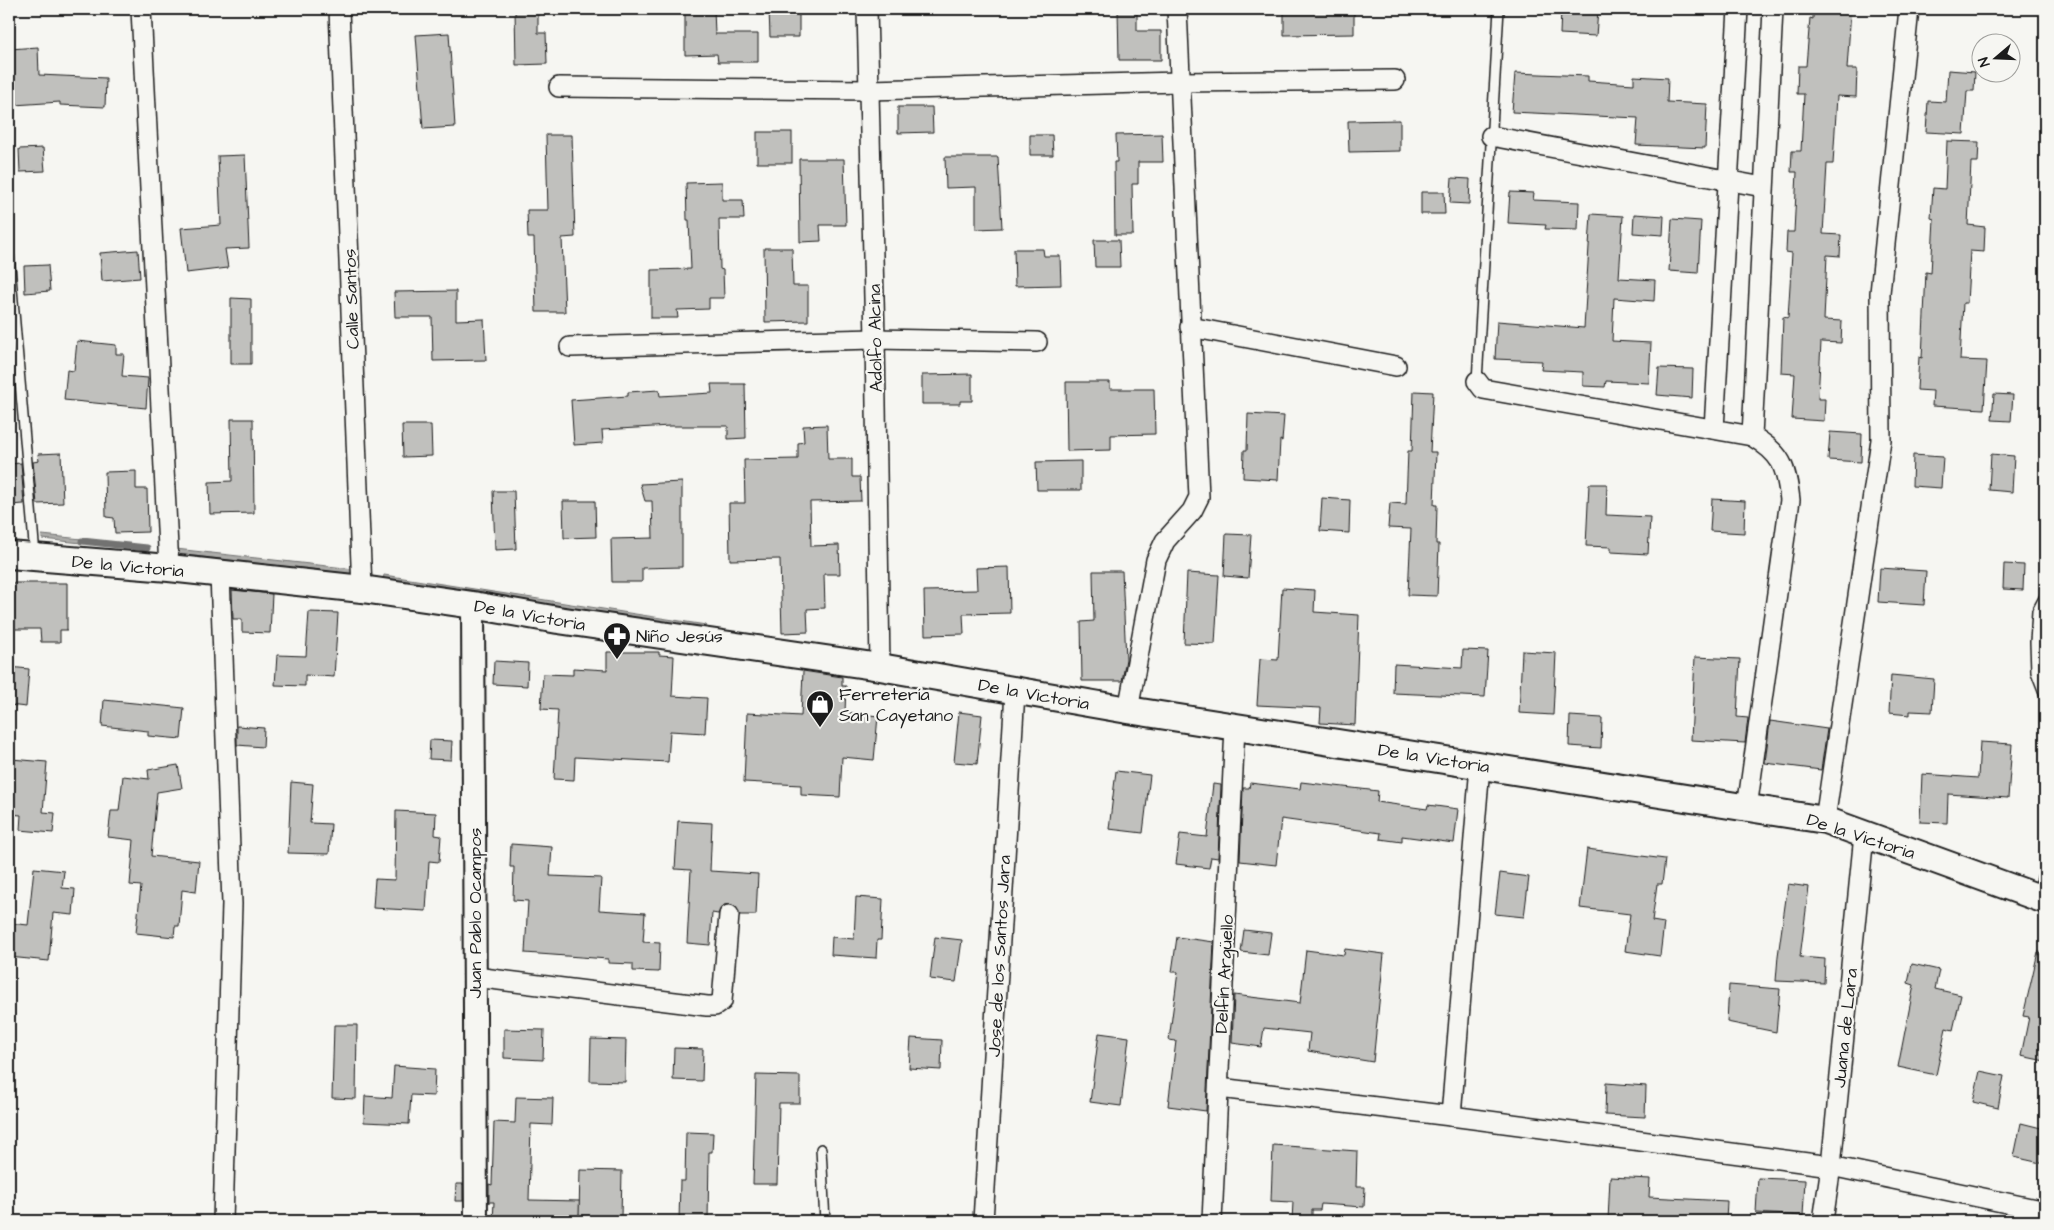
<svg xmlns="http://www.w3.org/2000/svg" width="2054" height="1230" font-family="'Architects Daughter',sans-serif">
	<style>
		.water { fill: #acaca9; stroke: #727271 }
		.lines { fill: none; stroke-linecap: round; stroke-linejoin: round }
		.stream { stroke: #727271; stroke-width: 7 }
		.building { fill: #c0c0bd; stroke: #1c1c1c }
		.service-casing { stroke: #1c1c1c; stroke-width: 12 }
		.minor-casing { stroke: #1c1c1c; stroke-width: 22 }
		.tertiary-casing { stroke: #1c1c1c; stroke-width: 26 }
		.secondary-casing { stroke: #1c1c1c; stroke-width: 30 }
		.service { stroke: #f6f6f2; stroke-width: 9 }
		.minor { stroke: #f6f6f2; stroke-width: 19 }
		.tertiary { stroke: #f6f6f2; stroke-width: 22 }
		.secondary { stroke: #f6f6f2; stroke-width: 26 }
		.labels { text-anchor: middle; stroke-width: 4.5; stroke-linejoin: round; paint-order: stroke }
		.street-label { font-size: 18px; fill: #1c1c1c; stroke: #f6f6f2 }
		.poi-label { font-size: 18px; fill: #1c1c1c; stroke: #f6f6f2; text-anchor: start }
	</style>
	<rect width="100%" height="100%" fill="#f6f6f2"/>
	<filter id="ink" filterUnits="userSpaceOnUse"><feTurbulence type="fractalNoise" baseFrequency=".02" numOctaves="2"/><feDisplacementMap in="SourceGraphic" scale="10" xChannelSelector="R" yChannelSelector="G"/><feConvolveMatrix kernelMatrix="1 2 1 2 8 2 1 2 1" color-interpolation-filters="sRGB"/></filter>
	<g filter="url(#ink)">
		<g class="water">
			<polygon points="42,535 92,540 92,544 42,539"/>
			<polygon points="176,549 354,569 353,574 176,554"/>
			<polygon points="384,575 706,625 704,628 383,579"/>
		</g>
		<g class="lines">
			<g class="stream">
				<polyline points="9,533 11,533"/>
				<polyline points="82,541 147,548"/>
			</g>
		</g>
		<g class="building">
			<polygon points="515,9 538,9 538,33 546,33 547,64 516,65"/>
			<polygon points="685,9 714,9 715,34 758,34 758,62 718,62 717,54 685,55"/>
			<polygon points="769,9 799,9 799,37 770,37"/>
			<polygon points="1118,9 1137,9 1137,31 1161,31 1161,60 1119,60"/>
			<polygon points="1293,9 1354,9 1354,34 1284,35 1284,11 1293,11"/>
			<polygon points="1561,9 1598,10 1596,36 1560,34"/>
			<polygon points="1813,9 1851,9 1847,69 1857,69 1856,97 1837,96 1833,164 1827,164 1823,234 1841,235 1840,256 1827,255 1824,320 1842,321 1841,343 1821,342 1818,399 1825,399 1824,421 1792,419 1795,374 1781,373 1783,317 1788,318 1792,253 1786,252 1787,232 1794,232 1797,172 1791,172 1792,151 1801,151 1804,94 1797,94 1798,66 1806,66 1810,18 1813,19"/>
			<polygon points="449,33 455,127 423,129 416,35"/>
			<polygon points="38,47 39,75 106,78 105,107 60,105 60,102 14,105 10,49"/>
			<polygon points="1948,70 1975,72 1974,91 1967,91 1964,134 1926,132 1928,101 1946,102"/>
			<polygon points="1515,73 1588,76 1588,81 1634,84 1634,76 1668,78 1667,102 1707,104 1705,148 1636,145 1638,118 1512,112"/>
			<polygon points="898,107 932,107 933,132 898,133"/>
			<polygon points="1400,120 1400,151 1349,152 1348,121"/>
			<rect x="757" y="132" width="35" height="31"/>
			<polygon points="1162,134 1163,162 1138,162 1138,184 1132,184 1133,235 1115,235 1114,162 1117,162 1116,135"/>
			<polygon points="546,135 572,135 575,237 562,238 565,312 536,312 534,238 528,238 527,210 548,210"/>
			<polygon points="1030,135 1052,135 1053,155 1030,155"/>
			<polygon points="1947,141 1979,142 1978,162 1971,162 1968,225 1985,227 1984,252 1970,251 1967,303 1963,303 1960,360 1987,361 1984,409 1932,406 1933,391 1917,390 1919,357 1922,358 1926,272 1931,273 1934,219 1931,218 1933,188 1945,189"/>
			<polygon points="43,148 45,171 20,172 19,149"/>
			<polygon points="245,155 249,248 225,249 228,268 186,273 181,228 221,225 218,156"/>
			<polygon points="945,157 998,157 1002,228 976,229 976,187 946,188"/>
			<polygon points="799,159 844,159 846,225 820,225 821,241 800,242"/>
			<polygon points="1452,178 1470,179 1469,204 1450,203"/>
			<polygon points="722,182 722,200 743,200 744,219 719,219 720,269 723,270 724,298 709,298 709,309 677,310 678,318 651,318 651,270 691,269 689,220 687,220 686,183"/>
			<polygon points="1421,192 1444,192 1445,214 1421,214"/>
			<polygon points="1510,192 1534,193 1533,200 1579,202 1578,230 1545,229 1546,225 1508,223"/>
			<polygon points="1591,214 1623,216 1619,278 1655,280 1654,301 1614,298 1612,341 1651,343 1649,383 1606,381 1605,387 1583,386 1583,372 1541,370 1542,361 1495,359 1497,321 1584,328"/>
			<polygon points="1634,214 1664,216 1663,235 1633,233"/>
			<polygon points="1672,219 1701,221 1698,273 1669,271"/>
			<polygon points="1094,240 1119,240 1120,267 1095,267"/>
			<polygon points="764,248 792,248 793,286 808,286 808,321 765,322"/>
			<polygon points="1014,249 1043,249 1044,256 1060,256 1061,285 1015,286"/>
			<polygon points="138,250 140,278 102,281 100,253"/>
			<polygon points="48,265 50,291 25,293 24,266"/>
			<polygon points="456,291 456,320 484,319 486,360 433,361 432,317 395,317 394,292"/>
			<polygon points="231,298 251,299 251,364 231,364"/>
			<polygon points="77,341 116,345 116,354 124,354 122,376 148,378 146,408 64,400 67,370 74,371"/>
			<polygon points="1659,368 1693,369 1692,398 1657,395"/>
			<polygon points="972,374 972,401 960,401 960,404 922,404 922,375"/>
			<polygon points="1066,382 1110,382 1110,389 1154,389 1155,434 1111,435 1111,450 1067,451"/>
			<polygon points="711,384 745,384 746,438 728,439 728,426 670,426 602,430 603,443 574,445 571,400 628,396 628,392 659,390 660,396 712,393"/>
			<polygon points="1414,391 1433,392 1430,452 1436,452 1434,505 1437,505 1436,544 1439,544 1437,596 1408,595 1411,529 1388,528 1390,503 1406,504 1408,451 1412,451"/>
			<polygon points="1994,394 2013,395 2011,421 1992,420"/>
			<polygon points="1248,414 1284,416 1282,441 1280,440 1278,480 1243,478 1244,450 1247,450"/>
			<polygon points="231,419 253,419 254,513 210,514 209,482 232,481"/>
			<polygon points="402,425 431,425 432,456 403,457"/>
			<polygon points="827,425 828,459 852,459 852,477 860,477 861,501 810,502 811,546 839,545 840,574 824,574 825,608 807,609 808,632 782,633 780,559 730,560 729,503 745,503 744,460 798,459 798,443 804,442 803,426"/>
			<polygon points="1830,432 1862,434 1861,462 1828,460"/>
			<polygon points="61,453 63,503 37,504 33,462 39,461 38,454"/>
			<polygon points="1991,454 2014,456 2012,492 1989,490"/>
			<polygon points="1913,455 1943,457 1941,488 1912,486"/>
			<polygon points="1081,461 1081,490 1037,490 1036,462"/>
			<polygon points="21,463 24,504 9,505 9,464"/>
			<polygon points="136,471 136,489 147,489 148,532 115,533 114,518 106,517 105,472"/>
			<polygon points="682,482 682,567 642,568 642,582 612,582 611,539 653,538 652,501 645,501 640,484"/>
			<polygon points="1589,484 1607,484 1606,515 1650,517 1648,554 1611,552 1611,547 1586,546"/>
			<polygon points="493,491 514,491 516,549 495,550"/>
			<polygon points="1322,498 1350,500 1349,533 1320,531"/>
			<polygon points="1712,499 1745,501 1744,533 1710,531"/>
			<polygon points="563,501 595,501 596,537 564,538"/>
			<polygon points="1226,534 1251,535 1248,578 1224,576"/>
			<polygon points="2004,564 2024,565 2023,590 2003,589"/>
			<polygon points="1009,567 1010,613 963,614 964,634 925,635 924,591 977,590 976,568"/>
			<polygon points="1880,568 1926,571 1924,605 1878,602"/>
			<polygon points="1093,571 1122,571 1126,659 1122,681 1082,681 1081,622 1094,621"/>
			<polygon points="1187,573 1219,575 1215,644 1184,643"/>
			<polygon points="9,583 67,583 67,630 60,630 60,642 41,642 40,629 9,629"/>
			<polygon points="1282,588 1315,590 1314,612 1359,615 1355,725 1320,723 1321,708 1257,705 1260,659 1278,660"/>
			<polygon points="232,590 272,594 270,633 242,632 242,619 233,619"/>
			<polygon points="309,612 338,613 334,677 305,675 305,686 275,685 277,655 306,656"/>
			<polygon points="1463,650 1488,651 1485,697 1393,693 1394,664 1462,668"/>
			<polygon points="1522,651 1556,653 1553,715 1519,713"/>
			<polygon points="607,652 659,652 659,655 674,656 672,696 707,698 705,733 670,731 668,762 575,757 574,780 554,779 558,710 541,709 543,674 573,675 573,668 607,670"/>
			<polygon points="1695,657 1740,659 1737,717 1748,718 1745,743 1691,740"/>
			<polygon points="494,661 528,663 527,686 493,684"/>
			<polygon points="9,667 29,669 26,707 9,705"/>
			<polygon points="803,671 842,677 842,686 846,686 845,712 878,716 874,760 842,757 840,797 801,795 801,785 744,782 747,713 801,716"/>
			<polygon points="1891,675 1934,679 1932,712 1910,711 1910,715 1889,713"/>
			<polygon points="104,700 184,708 181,739 148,736 148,731 102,726"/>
			<polygon points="959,712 982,715 977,764 954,762"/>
			<polygon points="1570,716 1602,718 1601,748 1569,746"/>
			<polygon points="1770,721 1827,729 1821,770 1765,763"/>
			<polygon points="237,726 264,728 263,747 237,745"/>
			<polygon points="430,740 452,741 451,760 429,759"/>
			<polygon points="1980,742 2012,744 2008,798 1948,794 1947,823 1920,822 1922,774 1978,778"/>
			<polygon points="11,759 47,762 43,812 55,813 53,833 20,830 21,815 9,814"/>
			<polygon points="178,765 182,788 157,792 151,856 199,861 196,892 182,890 179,926 175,926 174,937 136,933 141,886 130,885 134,840 108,837 111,811 119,811 123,776 149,779 148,770"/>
			<polygon points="1116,771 1150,775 1143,833 1109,829"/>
			<polygon points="291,782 313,784 310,823 331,824 329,854 288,853"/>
			<polygon points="1301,782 1378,791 1377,802 1427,809 1428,805 1458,809 1454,843 1402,836 1402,842 1380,839 1381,833 1281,819 1276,865 1240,861 1243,788 1249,788 1250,783 1300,789"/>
			<polygon points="1213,784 1221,785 1218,858 1211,857 1209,868 1176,864 1180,834 1207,837"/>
			<polygon points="396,811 436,813 435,835 441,836 439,862 429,861 426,911 373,908 375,879 395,880"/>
			<polygon points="678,821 712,823 710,871 758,874 756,915 740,915 735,906 729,904 724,905 718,914 712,913 710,945 687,943 691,870 675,869"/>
			<polygon points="511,844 552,847 550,876 601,878 599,910 645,913 643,942 660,943 659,972 633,971 633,964 608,963 608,959 525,953 528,901 513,900 514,867 510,867"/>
			<polygon points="1587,849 1665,859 1662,884 1657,884 1652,921 1664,923 1660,956 1625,951 1630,914 1580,908"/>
			<polygon points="34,868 64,871 62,888 75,889 73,915 53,913 49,961 9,957 9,923 28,925"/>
			<polygon points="1500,873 1529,877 1524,917 1495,914"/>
			<polygon points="1788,884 1809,887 1800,957 1825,959 1824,983 1776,981 1778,956"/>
			<polygon points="856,897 883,899 881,940 877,940 876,958 831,955 832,937 854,939"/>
			<polygon points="1244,930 1271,933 1268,955 1241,952"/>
			<polygon points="935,937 962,940 956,982 930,979"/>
			<polygon points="1177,937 1214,942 1206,1111 1168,1106 1176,1041 1169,1040 1178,972 1172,972"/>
			<polygon points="1345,949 1384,954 1373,1062 1308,1051 1310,1033 1264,1028 1261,1047 1232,1043 1234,995 1300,1003 1306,950 1344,955"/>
			<polygon points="2038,952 2045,953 2045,1061 2021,1056 2029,1017 2023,1016"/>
			<polygon points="1912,964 1939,970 1935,989 1961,995 1953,1030 1946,1028 1936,1075 1898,1067 1914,985 1908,983"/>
			<polygon points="1729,985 1780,989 1776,1032 1727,1022"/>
			<polygon points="334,1025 357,1025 356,1099 332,1098"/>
			<polygon points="504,1029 544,1030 543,1060 504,1058"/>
			<polygon points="1099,1033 1129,1037 1121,1106 1090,1102"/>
			<polygon points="911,1038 942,1040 941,1070 909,1068"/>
			<polygon points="591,1039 626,1040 625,1082 590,1081"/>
			<polygon points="674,1048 703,1049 702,1081 673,1080"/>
			<polygon points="394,1066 435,1069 434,1096 411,1095 409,1124 364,1122 365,1096 392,1098"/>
			<polygon points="1980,1071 2004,1076 1998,1108 1973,1102"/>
			<polygon points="756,1075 800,1076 800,1103 779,1103 777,1184 753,1184"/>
			<polygon points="1606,1083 1646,1086 1645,1117 1605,1115"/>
			<polygon points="516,1097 553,1098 552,1125 531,1124 529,1200 580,1201 579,1221 493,1221 494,1202 489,1202 489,1184 492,1185 494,1122 515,1123"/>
			<polygon points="2021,1123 2045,1129 2045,1164 2014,1157"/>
			<polygon points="686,1132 713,1133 712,1152 709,1152 708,1221 679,1221 680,1181 685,1181"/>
			<polygon points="1273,1145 1357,1151 1356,1187 1365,1187 1364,1207 1321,1204 1320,1210 1312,1210 1312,1221 1292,1221 1293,1202 1271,1201"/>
			<polygon points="580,1170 622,1171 621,1217 579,1216"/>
			<polygon points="1610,1177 1650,1179 1649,1197 1727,1201 1726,1221 1608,1221"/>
			<polygon points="1758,1178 1805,1180 1803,1216 1756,1213"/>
			<polygon points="456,1184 463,1184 463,1201 455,1201"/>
		</g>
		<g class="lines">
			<g class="service-casing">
				<g id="service">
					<polyline points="9,254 35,555"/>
					<polyline points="1477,381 1499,9"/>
					<polyline points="2045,596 2037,611 2035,642 2036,672 2045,695"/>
					<polyline points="2038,894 2045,867"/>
					<polyline points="821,1149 825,1221"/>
				</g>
			</g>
			<g class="minor-casing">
				<g id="minor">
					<polyline points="141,9 169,568"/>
					<polyline points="339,9 362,589"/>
					<polyline points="867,9 875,339 880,667"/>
					<polyline points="559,87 869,90 1180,82 1395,80"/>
					<polyline points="1491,136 1763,187"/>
					<polyline points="1190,327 1396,366"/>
					<polyline points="570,347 875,339 1037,342"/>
					<path d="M 1477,381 L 1483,389 L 1752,436 C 1782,454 1786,466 1790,500 L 1747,808"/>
					<polyline points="1714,429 1738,9"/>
					<polyline points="1752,436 1773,9"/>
					<polyline points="220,574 232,904 223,1221"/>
					<polyline points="1128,710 1156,560 1165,541 1192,511 1199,497 1177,9"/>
					<polyline points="1825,820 1881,440 1880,293 1909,9"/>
					<polyline points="475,977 707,1006 715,1006 722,1001 729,915"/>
					<polyline points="1219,1088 1451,1116 1831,1166 2045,1211"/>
					<polyline points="1451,1116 1480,766"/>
					<polyline points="983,1221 1015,692"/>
					<polyline points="1212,1221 1235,727"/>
					<polyline points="1823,1221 1831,1166 1864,835"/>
				</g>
			</g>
			<g class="tertiary-casing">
				<polyline id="tertiary" points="473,605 476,1221"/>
			</g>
			<g class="secondary-casing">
				<polyline id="secondary" points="9,555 169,568 362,589 473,605 558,620 880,667 1128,710 1825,820 2045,900"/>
			</g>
			<use href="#service" class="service"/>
			<use href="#minor" class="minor"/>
			<use href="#tertiary" class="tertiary"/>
			<use href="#secondary" class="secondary"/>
		</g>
	</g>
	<defs>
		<g id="pharmacy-pin" transform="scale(1.4375)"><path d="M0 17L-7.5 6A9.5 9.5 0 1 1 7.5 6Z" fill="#1c1c1c" stroke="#f6f6f2"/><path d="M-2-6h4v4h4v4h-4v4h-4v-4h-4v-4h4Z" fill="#fff"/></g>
		<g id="shop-pin" transform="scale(1.4375)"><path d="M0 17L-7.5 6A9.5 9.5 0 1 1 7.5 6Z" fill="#1c1c1c" stroke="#f6f6f2"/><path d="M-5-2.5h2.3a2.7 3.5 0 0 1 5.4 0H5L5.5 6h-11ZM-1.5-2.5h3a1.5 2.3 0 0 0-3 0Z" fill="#fff"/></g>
	</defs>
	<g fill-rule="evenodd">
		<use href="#pharmacy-pin" x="617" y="636"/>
		<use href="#shop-pin" x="820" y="704"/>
	</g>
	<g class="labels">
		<g class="street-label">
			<text transform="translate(351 299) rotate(-92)" y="6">Calle Santos</text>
			<text transform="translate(875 338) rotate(-91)" y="6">Adolfo Alcina</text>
			<text transform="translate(128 566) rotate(5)" y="6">De la Victoria</text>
			<text transform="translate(530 615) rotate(10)" y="6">De la Victoria</text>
			<text transform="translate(1034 694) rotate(10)" y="6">De la Victoria</text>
			<text transform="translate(1434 758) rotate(9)" y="6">De la Victoria</text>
			<text transform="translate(1861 836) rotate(18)" y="6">De la Victoria</text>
			<text transform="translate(475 913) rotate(-90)" y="6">Juan Pablo Ocampos</text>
			<text transform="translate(999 956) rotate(-87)" y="6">Jose de los Santos Jara</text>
			<text transform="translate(1224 974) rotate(-87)" y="6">Delfín Argüello</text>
			<text transform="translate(1845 1028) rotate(-84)" y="6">Juana de Lara</text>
		</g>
		<g class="poi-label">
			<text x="636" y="642">Niño Jesús</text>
			<text x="839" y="700">Ferretería<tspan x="839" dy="21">San Cayetano</tspan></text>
		</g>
	</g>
	<rect width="2054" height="1230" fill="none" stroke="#f6f6f2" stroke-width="30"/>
	<rect x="15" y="15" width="2024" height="1200" fill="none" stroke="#1c1c1c" stroke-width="2" filter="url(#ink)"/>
	<g transform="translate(1996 58) rotate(251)"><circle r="24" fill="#f6f6f2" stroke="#9f9f9c"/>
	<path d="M0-4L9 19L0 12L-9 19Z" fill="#1c1c1c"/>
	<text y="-8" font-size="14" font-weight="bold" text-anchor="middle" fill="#1c1c1c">N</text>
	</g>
</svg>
